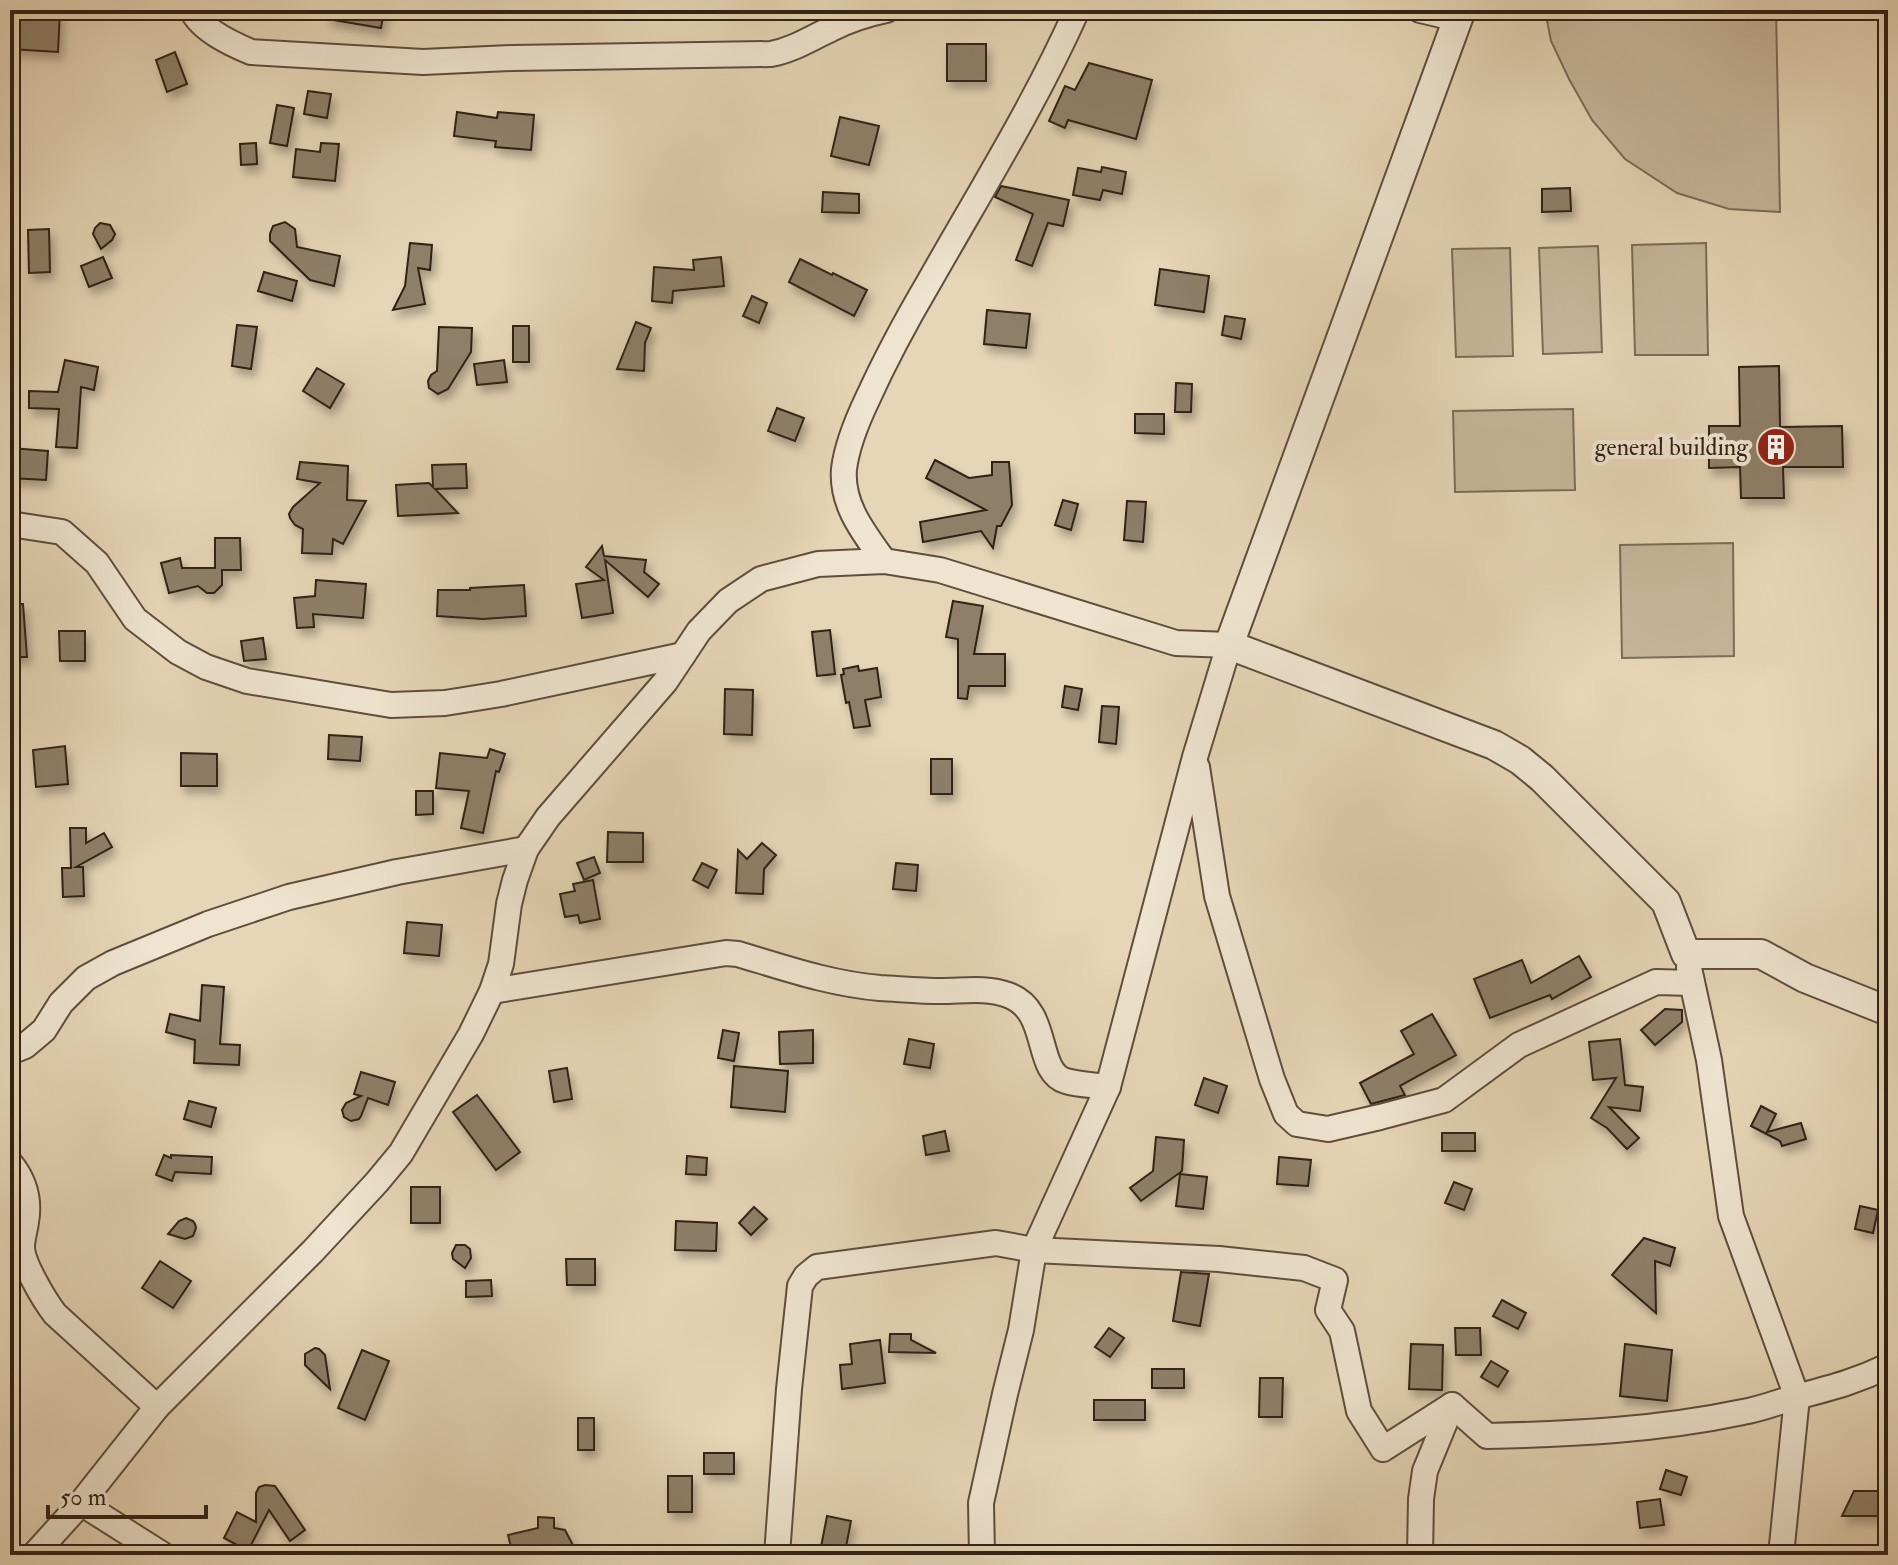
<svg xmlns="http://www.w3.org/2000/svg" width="1898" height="1565" font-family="'IM FELL Double Pica',serif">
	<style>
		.green { fill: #c7b69b; stroke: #7c6c58; stroke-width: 2 }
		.building { fill: #8f7f69; stroke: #312115; stroke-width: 2; filter: url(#shadow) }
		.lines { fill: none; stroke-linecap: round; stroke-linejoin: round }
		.minor-casing { stroke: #5e4e3d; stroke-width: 28 }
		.tertiary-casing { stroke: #5e4e3d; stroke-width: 32 }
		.minor { stroke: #efe4d0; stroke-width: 24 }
		.tertiary { stroke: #efe4d0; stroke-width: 28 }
		.labels { text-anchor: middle; stroke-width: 8; stroke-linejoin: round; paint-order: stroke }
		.poi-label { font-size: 24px; fill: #312115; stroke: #efe4d0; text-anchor: end }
	</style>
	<defs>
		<filter id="shadow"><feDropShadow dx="4" dy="7" stdDeviation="4" flood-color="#0004"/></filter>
	</defs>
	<rect width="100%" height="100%" fill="#e6d5b6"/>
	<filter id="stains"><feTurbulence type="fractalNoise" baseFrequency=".0025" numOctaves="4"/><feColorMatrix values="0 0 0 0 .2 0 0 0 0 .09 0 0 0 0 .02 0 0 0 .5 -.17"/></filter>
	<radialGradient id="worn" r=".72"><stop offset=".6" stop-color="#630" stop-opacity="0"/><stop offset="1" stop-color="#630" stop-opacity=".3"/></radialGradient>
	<g class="green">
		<polygon points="1545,10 1776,10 1780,212 1729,209 1677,193 1625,159 1592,120 1569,79 1551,41"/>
		<polygon points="1706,243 1708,355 1635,355 1632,245"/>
		<polygon points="1598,246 1602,352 1543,354 1539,248"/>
		<polygon points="1510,248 1513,356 1456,357 1452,249"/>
		<polygon points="1573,409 1575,490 1455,492 1453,411"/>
		<polygon points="1733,543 1734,656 1622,658 1620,545"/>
	</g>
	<g class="building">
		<polygon points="10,10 60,10 58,52 10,49"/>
		<polygon points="328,10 384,10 381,28 327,19"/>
		<rect x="947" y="44" width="39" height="37"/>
		<polygon points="175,52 187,84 167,92 156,60"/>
		<polygon points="1089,63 1152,80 1136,139 1068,120 1065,128 1049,121 1065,86 1075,90"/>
		<polygon points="308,91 331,94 327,118 304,114"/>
		<polygon points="277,105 294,108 287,146 270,143"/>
		<polygon points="457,112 497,118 498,112 534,115 531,150 495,147 496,141 454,136"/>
		<polygon points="840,117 879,126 869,165 831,156"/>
		<polygon points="256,143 257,164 241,165 240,144"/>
		<polygon points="321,143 339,144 335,181 293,177 296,149 320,152"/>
		<polygon points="1102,167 1126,172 1122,194 1103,190 1100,200 1073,195 1078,168 1101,172"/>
		<polygon points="1001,186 1069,200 1063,226 1048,223 1032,266 1016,260 1033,214 995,197"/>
		<polygon points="1570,188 1571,211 1542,212 1542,189"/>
		<polygon points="823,192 859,194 859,213 822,212"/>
		<polygon points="285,222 295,229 297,247 340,256 334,286 310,280 270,241 270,234 273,226"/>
		<polygon points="100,223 110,225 115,234 112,240 101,249 93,234 95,228"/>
		<polygon points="49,229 50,272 29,273 28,230"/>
		<polygon points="410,243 432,245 430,270 418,268 425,304 393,310 405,286"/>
		<polygon points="103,257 112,278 89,287 81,266"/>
		<polygon points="721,257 724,286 673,291 672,303 652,301 654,267 694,270 693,260"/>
		<polygon points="800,259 832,275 833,273 867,290 854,316 789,282"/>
		<polygon points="1160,269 1209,276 1204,312 1155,305"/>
		<polygon points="264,272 297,281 292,301 258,291"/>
		<polygon points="752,296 767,303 759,323 743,316"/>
		<polygon points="987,310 1030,314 1026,348 984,344"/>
		<polygon points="1225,316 1245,319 1241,339 1222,335"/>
		<polygon points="636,322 651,328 645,343 644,371 617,369"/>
		<polygon points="237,325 257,327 251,369 232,366"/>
		<rect x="513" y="326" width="16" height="36"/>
		<polygon points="439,327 472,328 471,352 448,389 438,394 429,388 428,381 431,375 437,371"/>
		<polygon points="65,360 98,367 94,390 81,387 77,448 56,447 59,409 29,408 29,391 58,392"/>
		<polygon points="504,360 507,382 477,385 474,364"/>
		<polygon points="1779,366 1780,427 1842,426 1843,467 1783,467 1784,498 1741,498 1740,467 1709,468 1709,426 1740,426 1739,367"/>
		<polygon points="317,368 344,384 330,408 303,391"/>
		<polygon points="1176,383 1192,384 1191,412 1175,412"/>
		<polygon points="777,408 804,418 795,441 768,431"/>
		<polygon points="1135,414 1164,414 1164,434 1135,433"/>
		<polygon points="10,448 48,451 46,480 10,478"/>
		<polygon points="935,460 969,478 992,475 992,462 1009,462 1012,505 1001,526 997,526 993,548 981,531 923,542 920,522 986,510 926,478"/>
		<polygon points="300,462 348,466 347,500 366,501 343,544 333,539 332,554 302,553 303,529 295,525 290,518 289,514 293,507 320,483 297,479"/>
		<polygon points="466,464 467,488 435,489 458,513 398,516 396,485 429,483 433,487 432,465"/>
		<polygon points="1063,500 1078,504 1071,530 1055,525"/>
		<polygon points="1127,501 1146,502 1143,542 1124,540"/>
		<polygon points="215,538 240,538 241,570 222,570 222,585 214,593 207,593 198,586 169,593 161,563 180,558 182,568 215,568"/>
		<polygon points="602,546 604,556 646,560 644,572 659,584 648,597 605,560 613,613 582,618 576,584 604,580 586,567"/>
		<polygon points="316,580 366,584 363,618 313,614 314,627 297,628 294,598 315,596"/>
		<polygon points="524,585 526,616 483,619 437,616 438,590 470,590 470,588"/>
		<polygon points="953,601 983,606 974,654 1005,654 1005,686 969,686 967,699 958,698 958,639 946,637"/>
		<polygon points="10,604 23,604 27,657 10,657"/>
		<polygon points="830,630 835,674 817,676 812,632"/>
		<polygon points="59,631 85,631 85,661 60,661"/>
		<polygon points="263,638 266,659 244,661 241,641"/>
		<polygon points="858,666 859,671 877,668 881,697 865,700 870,726 854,728 849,702 846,703 841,675 844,674 843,669"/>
		<polygon points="1065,686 1082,689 1078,710 1062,707"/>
		<polygon points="725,689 753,690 752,735 724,734"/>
		<polygon points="1102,706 1119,707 1116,744 1099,742"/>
		<polygon points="329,735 362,737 360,761 328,759"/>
		<polygon points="65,746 68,784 36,787 33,750"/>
		<polygon points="490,749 505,754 499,772 496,771 483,833 461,828 469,791 436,788 440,753 487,758"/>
		<polygon points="181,753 217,754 217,786 181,786"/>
		<rect x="931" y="759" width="21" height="35"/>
		<polygon points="416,791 433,791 433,814 416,815"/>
		<polygon points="70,828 86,828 86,843 104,833 112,847 76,867 83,867 84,896 63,897 62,868 71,868"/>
		<polygon points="608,832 643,833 643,862 607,862"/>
		<polygon points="762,843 776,855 764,869 763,894 736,893 738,850 747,859"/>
		<polygon points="594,857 600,873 584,880 577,863"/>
		<polygon points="702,863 717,870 708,888 693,880"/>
		<polygon points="896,863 918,865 916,891 893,889"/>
		<polygon points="593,880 600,919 580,923 578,915 565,917 560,894 575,891 573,884"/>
		<polygon points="407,922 442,925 439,956 404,953"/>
		<polygon points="1579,956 1591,977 1552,999 1550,995 1490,1018 1474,979 1522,960 1531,983"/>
		<polygon points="202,985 224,987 220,1044 240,1045 239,1065 194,1063 195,1040 166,1032 170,1014 200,1021"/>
		<polygon points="1665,1009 1682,1010 1682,1022 1655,1045 1641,1030"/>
		<polygon points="1432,1014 1456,1055 1400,1086 1405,1095 1371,1104 1360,1083 1414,1054 1401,1031"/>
		<polygon points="723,1030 739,1033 734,1061 718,1058"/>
		<polygon points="813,1030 813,1063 780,1064 779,1032"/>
		<polygon points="909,1039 934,1044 930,1068 904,1064"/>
		<polygon points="1620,1039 1625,1085 1643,1087 1640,1111 1609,1107 1639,1138 1627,1149 1607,1128 1591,1118 1616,1078 1593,1080 1589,1042"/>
		<polygon points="734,1066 788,1071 785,1112 731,1107"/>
		<polygon points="567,1068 572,1099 554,1102 549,1071"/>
		<polygon points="361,1072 395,1082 388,1105 368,1098 361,1116 359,1119 351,1121 344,1117 342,1110 346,1103 361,1096 354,1094"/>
		<polygon points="1204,1078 1227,1086 1218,1113 1195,1105"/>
		<polygon points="477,1095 520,1152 496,1170 453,1112"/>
		<polygon points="189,1101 216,1108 211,1127 184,1119"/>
		<polygon points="1761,1106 1776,1114 1767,1132 1801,1123 1806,1139 1782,1146 1780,1141 1751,1126"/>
		<polygon points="945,1131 949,1151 926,1155 923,1136"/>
		<rect x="1442" y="1133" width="33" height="18"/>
		<polygon points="1156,1137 1184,1140 1182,1171 1141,1201 1130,1188 1153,1171"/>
		<polygon points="164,1155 171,1158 171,1155 212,1157 211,1174 175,1172 172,1181 156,1175"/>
		<polygon points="687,1156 707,1158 706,1175 686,1174"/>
		<polygon points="1279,1157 1311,1160 1308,1186 1277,1184"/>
		<polygon points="1180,1174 1207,1177 1203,1209 1176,1206"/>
		<polygon points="1454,1182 1472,1189 1464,1210 1445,1203"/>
		<rect x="411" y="1187" width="29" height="36"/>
		<polygon points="1860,1206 1878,1210 1873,1233 1855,1229"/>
		<polygon points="754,1207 767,1219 751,1235 739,1223"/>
		<polygon points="186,1218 193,1221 195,1224 196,1228 193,1236 185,1239 168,1234 179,1221"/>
		<polygon points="676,1221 717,1223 716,1251 675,1250"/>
		<polygon points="1644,1238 1675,1248 1670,1266 1655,1261 1656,1313 1612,1275"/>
		<polygon points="456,1245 465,1245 470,1249 471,1258 465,1268 453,1259 452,1253"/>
		<polygon points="566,1259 595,1259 595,1285 567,1285"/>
		<polygon points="160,1261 191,1281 173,1308 142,1288"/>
		<polygon points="1181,1272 1209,1274 1200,1326 1173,1321"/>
		<polygon points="491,1280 492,1296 466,1297 466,1281"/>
		<polygon points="1502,1300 1526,1313 1518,1329 1493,1316"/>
		<polygon points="1109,1328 1124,1338 1110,1357 1095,1347"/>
		<polygon points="1455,1328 1480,1328 1481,1355 1456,1355"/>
		<polygon points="890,1334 911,1334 911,1340 936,1353 889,1352"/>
		<polygon points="880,1340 885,1383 842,1389 840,1365 852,1364 850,1344"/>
		<polygon points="1411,1344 1443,1345 1442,1390 1409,1389"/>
		<polygon points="1625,1344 1672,1350 1667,1401 1620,1396"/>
		<polygon points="315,1348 319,1349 325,1355 330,1389 305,1365 305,1354"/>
		<polygon points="362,1350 389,1361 365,1420 338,1408"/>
		<polygon points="1491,1361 1508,1371 1498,1387 1481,1377"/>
		<rect x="1152" y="1369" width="32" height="19"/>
		<polygon points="1260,1378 1283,1378 1282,1417 1259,1417"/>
		<rect x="1094" y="1400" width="51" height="20"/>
		<rect x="578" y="1418" width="16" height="32"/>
		<rect x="704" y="1453" width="30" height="21"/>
		<polygon points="1666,1470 1687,1477 1681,1495 1660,1489"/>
		<rect x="668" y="1476" width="24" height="36"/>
		<polygon points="265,1485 275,1486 305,1530 290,1541 269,1510 248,1551 224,1538 237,1512 256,1522 256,1493 259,1487"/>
		<polygon points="1854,1491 1881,1491 1881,1516 1842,1516"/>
		<polygon points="1660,1499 1664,1525 1640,1528 1637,1502"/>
		<polygon points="827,1516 851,1521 845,1552 821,1547"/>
		<polygon points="538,1517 554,1518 554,1528 565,1530 578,1555 513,1555 508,1535 538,1528"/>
	</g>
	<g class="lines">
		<g class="minor-casing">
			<g id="minor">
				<path d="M 192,10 C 201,30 232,44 251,52 L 423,62 L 512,58 L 771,54 C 793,50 811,38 831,29 C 848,20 867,14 886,10"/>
				<polyline points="1420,10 1458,19"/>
				<polyline points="10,524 62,532 97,563 135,619 178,652 206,667 247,681 391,705 445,703 501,694 683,655"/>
				<path d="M 884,561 C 864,533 841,505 844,469 C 847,445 857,421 867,400 C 886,358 906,321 929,282 C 980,192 1035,104 1077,10"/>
				<polyline points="1197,767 1217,896 1272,1079 1286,1114 1297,1124 1328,1129 1380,1117 1444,1100 1519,1045 1656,982 1692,983"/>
				<polyline points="1689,968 1709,1060 1731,1216 1797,1397 1781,1555"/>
				<path d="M 492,991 L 726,953 L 738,954 C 785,968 831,984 880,988 C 900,989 921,991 941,991 C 964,991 986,987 1008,995 C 1051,1010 1034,1072 1066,1081 C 1079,1085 1095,1085 1108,1087"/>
				<polyline points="10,1052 25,1046 44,1030 61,1003 86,978 113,963 208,924 289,897 397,872 526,849"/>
				<path d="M 10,1163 C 24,1180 30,1200 26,1222 C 25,1230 22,1239 22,1247 C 22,1263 45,1301 55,1314 L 157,1407"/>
				<polyline points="81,1503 163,1555"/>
				<polyline points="34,1555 81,1503 157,1407 313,1251 377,1182 401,1153 471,1034 492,991 501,964 509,904 515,880 526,849 548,817 665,682 699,631 728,601 761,579 818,564 884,561 940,570 1176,643 1229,645 1195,757 1108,1087 1034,1250 1021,1330 1005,1394 981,1503 982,1555"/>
				<path d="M 777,1555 L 789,1389 L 800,1286 L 806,1276 L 817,1267 L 996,1243 L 1034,1250 L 1219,1259 L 1304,1268 L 1335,1280 L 1328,1310 L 1342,1331 L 1359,1411 L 1383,1449 L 1452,1405 L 1487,1436 C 1573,1434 1658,1430 1743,1412 C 1761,1409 1778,1402 1796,1397 C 1830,1388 1855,1382 1888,1366"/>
				<polyline points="1420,1555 1421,1499 1425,1471 1452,1405"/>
			</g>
		</g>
		<g class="tertiary-casing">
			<polyline id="tertiary" points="1461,10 1229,645 1494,745 1520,760 1542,778 1666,902 1686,954 1761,954 1805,978 1888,1011"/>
		</g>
		<use href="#minor" class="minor"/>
		<use href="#tertiary" class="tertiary"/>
	</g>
	<defs>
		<g id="building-disc" transform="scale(2)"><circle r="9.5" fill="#8f2418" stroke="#efe4d0"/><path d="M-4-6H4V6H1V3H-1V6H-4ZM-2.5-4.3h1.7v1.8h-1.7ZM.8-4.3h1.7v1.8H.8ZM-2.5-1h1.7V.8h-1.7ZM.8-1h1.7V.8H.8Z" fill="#fff"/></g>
	</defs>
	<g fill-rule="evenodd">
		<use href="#building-disc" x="1776" y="447"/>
	</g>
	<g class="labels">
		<g class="poi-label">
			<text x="1748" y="455">general building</text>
		</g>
	</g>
	<rect width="1898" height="1565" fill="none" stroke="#e6d5b6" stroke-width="40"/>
	<rect x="12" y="12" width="1874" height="1541" fill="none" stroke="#312115" stroke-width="4"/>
	<rect x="20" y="20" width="1858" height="1525" fill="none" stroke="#312115" stroke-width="2"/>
	<path d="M48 1505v12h158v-12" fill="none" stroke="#312115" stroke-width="4"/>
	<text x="60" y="1505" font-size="24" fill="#312115" stroke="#efe4d0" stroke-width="6" paint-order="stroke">50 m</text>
	<rect width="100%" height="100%" filter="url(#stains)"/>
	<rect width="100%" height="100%" fill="url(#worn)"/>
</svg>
